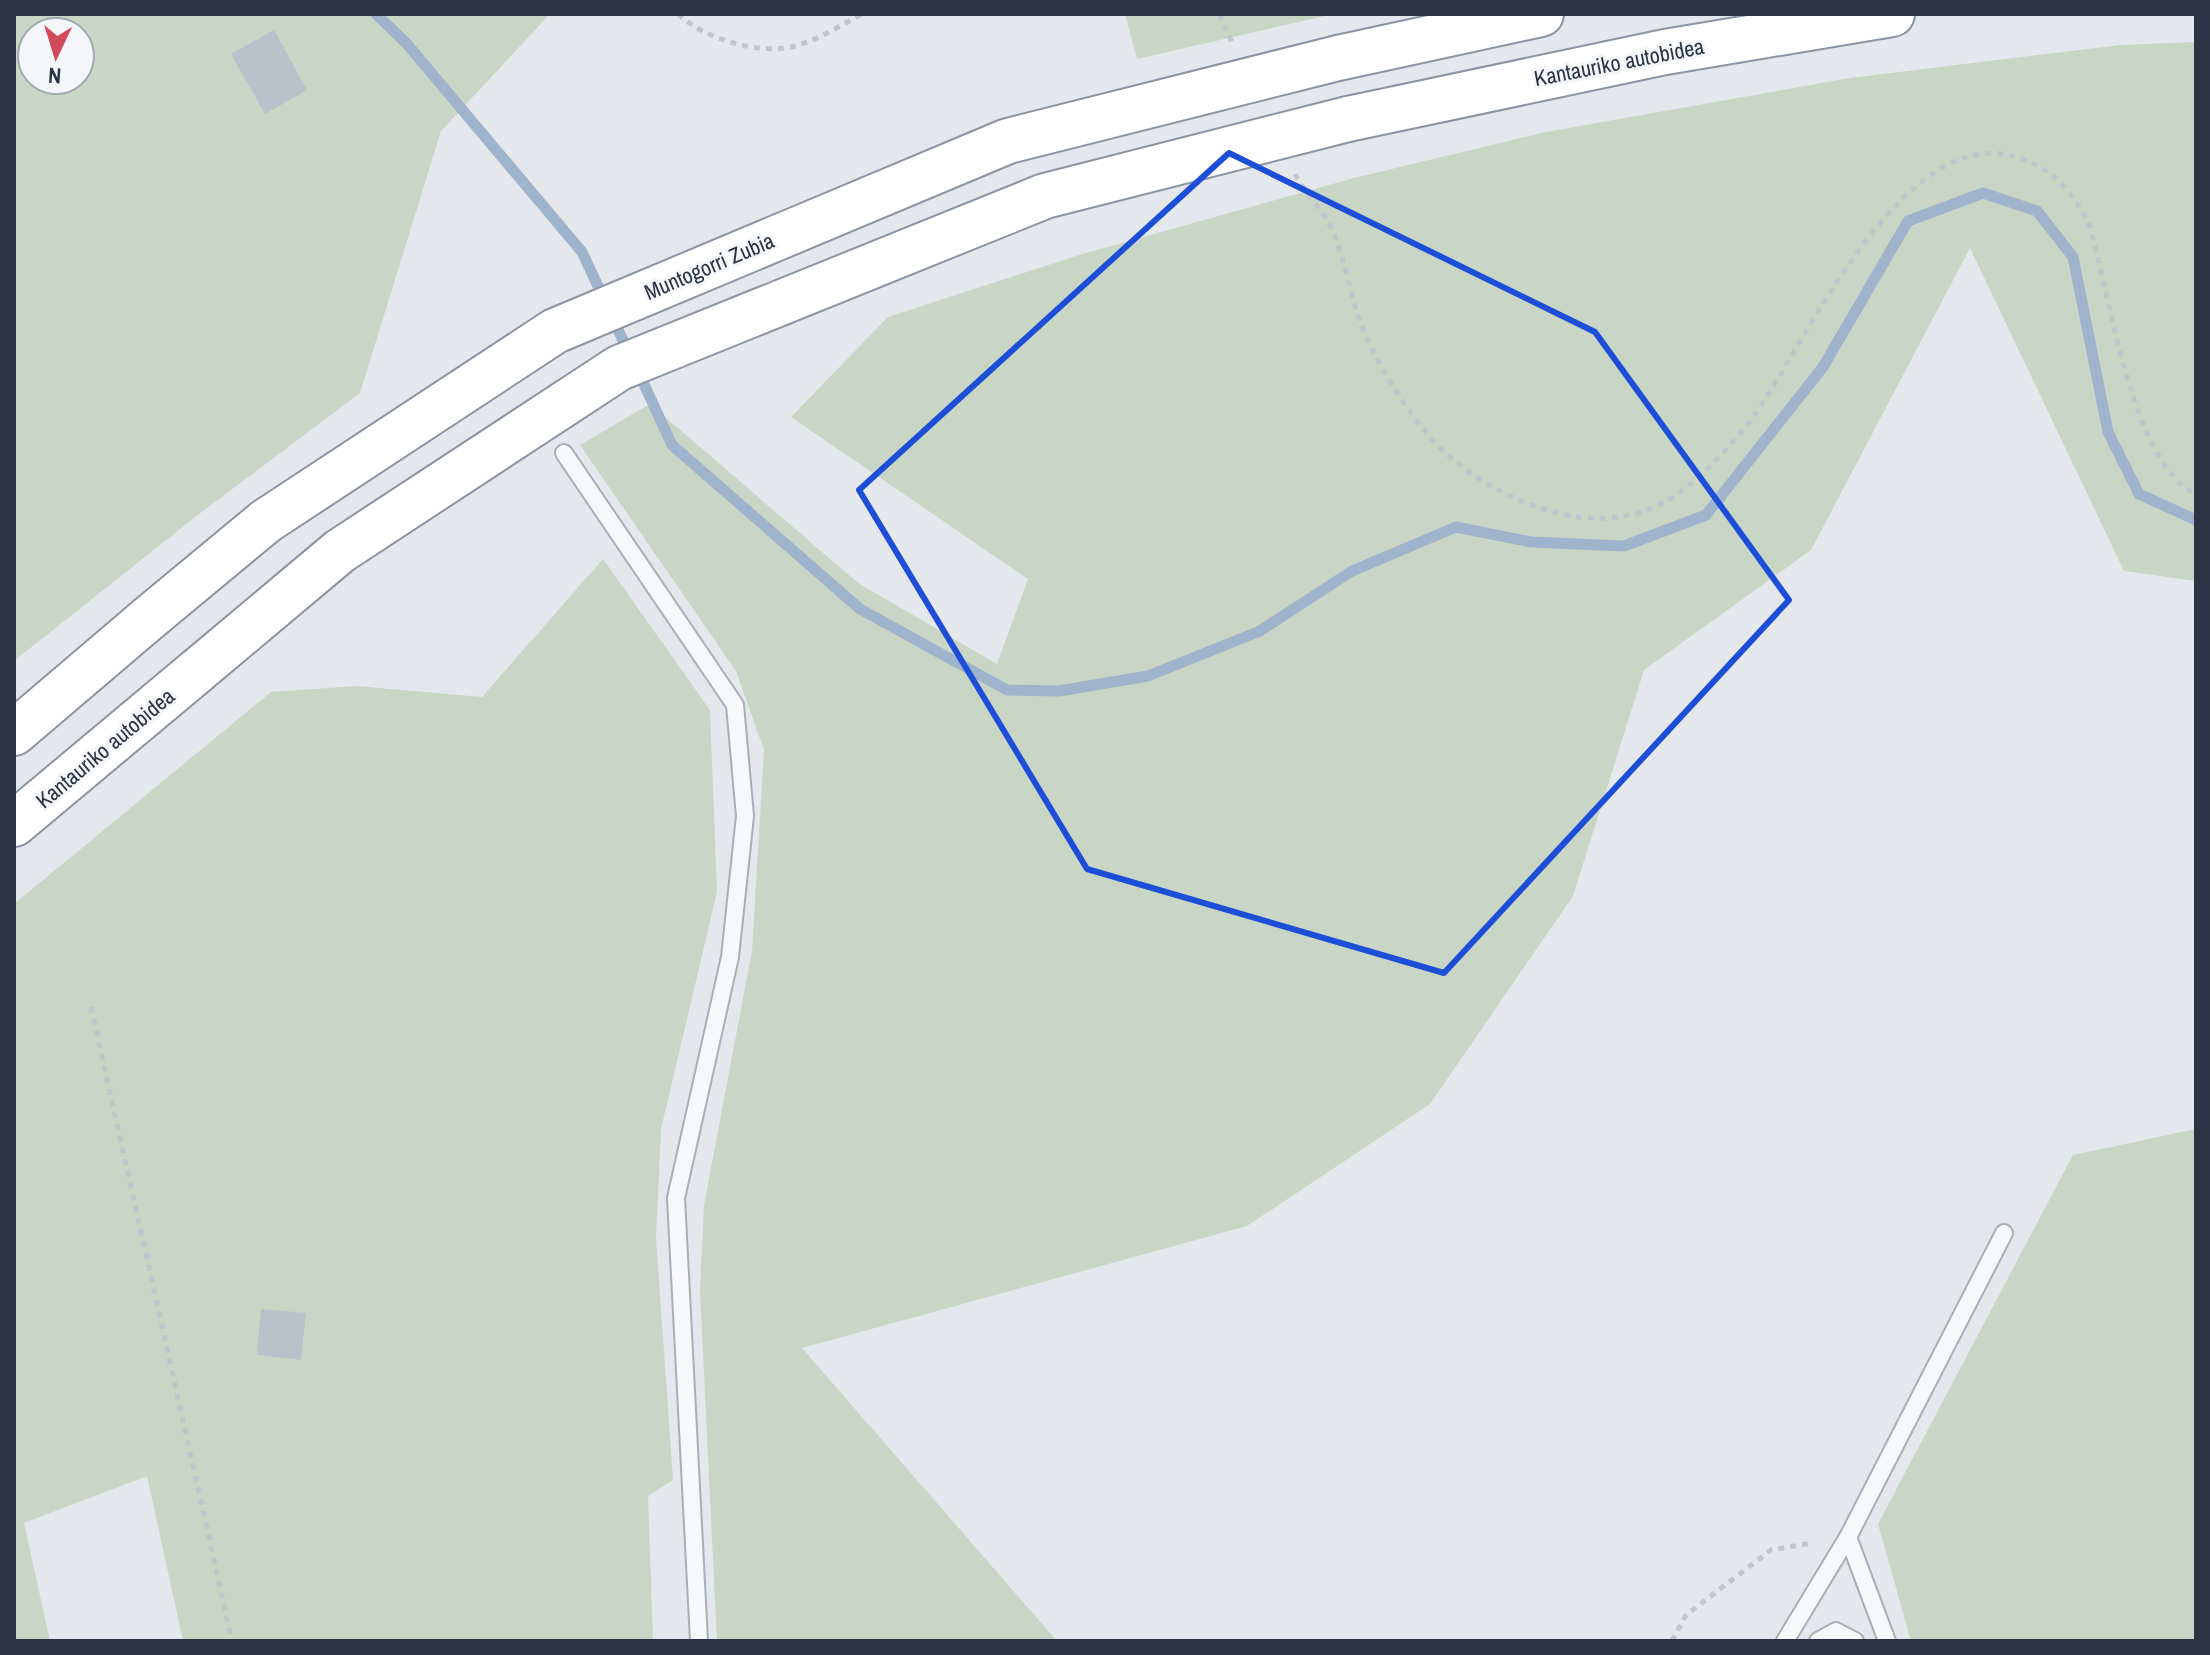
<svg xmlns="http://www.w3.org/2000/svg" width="2210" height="1655" font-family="'Archivo Narrow',sans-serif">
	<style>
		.green { fill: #c9d6c5; fill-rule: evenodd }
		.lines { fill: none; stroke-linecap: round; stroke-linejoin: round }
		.stream { stroke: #9fb4cc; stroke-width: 11 }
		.building { fill: #bbc0ca }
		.lane-casing { stroke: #a9aeb7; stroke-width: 20 }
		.highway-casing { stroke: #8b94a3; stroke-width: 48 }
		.path { stroke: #c2c5cb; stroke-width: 5; stroke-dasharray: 6 6; stroke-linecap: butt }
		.lane { stroke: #f7f8fa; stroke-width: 16 }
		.highway { stroke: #fff; stroke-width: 44 }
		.highway-bridge-casing { stroke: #8b94a3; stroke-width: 48; stroke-linecap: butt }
		.highway-bridge { stroke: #fff; stroke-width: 44 }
		.marked { fill: none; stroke: #1d4ed8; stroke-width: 6; stroke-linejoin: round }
		.labels { text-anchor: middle; stroke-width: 6; stroke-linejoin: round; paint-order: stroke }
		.street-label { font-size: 22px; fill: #2b3445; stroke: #f4f6f9 }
	</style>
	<rect width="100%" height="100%" fill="#e4e7ec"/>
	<g class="green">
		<path d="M 14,14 L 550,14 L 441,131 L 360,393 L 199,514 L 14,661 ZM 32,32 L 80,32 L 80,80 L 32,80 Z"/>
		<polygon points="1125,14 1333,14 1137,59"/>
		<polygon points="2196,42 2196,581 2124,571 1970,248 1811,550 1644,670 1573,896 1430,1104 1247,1226 802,1348 1057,1641 717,1641 700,1291 704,1205 752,951 764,750 736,671 580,445 650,404 858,583 997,664 1028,579 791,417 888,317 1079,255 1354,178 1546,132 1850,78 2121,45"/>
		<polygon points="603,559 710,710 717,892 661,1129 656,1238 673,1480 648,1496 653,1641 183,1641 147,1476 24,1523 50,1641 14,1641 14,904 271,692 356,686 482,697"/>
		<polygon points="2196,1129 2196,1641 1911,1641 1878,1524 2073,1155"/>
	</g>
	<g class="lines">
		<g class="stream">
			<polyline points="376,14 407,44 582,252 604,299"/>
			<polyline points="611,315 629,353"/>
			<polyline points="637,369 672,445 860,609 1007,690 1059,691 1148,676 1260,631 1352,571 1456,527 1531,542 1624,546 1706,515 1823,367 1908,221 1983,193 2037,211 2073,257 2108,432 2139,494 2196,520"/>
		</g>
	</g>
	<g class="building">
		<polygon points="274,30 307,90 265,114 231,54"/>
		<polygon points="261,1309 306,1313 301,1360 257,1355"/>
	</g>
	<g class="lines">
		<g class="lane-casing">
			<g id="lane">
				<polyline points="564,453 735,705 745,816 730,957 676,1198 699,1641"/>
				<polyline points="1848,1537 1887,1641"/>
				<polyline points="1785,1641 1848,1537 2004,1233"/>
				<polyline points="1818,1641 1836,1631 1855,1641"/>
			</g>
		</g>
		<g class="highway-casing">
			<g id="highway">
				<polyline points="1338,58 1541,14"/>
				<polyline points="1348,119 1665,52 1892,14"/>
				<polyline points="14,733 149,618"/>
				<polyline points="14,824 197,671"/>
			</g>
		</g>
		<g class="path">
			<path d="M 678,14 C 703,38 760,56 795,46 C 818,40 841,25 862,14"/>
			<polyline points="1219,14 1232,42"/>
			<path d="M 1295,174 C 1303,190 1317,203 1326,218 C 1345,252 1348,291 1362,327 C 1375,359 1396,393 1417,421 C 1448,463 1494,493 1543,509 C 1590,523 1634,523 1676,495 C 1700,480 1739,437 1756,413 C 1807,340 1906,118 2019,158 C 2054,170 2070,190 2088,221 C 2109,288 2131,465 2196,494"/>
			<polyline points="91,1007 232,1641"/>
			<polyline points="1672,1641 1686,1615 1771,1550 1813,1543"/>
		</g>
		<use href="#lane" class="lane"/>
		<use href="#highway" class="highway"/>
		<g class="highway-bridge-casing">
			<g id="highway-bridge">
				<polyline points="149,618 266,521 555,331 1008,141 1338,58"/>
				<polyline points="197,671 340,551 619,368 1045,196 1348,119"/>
			</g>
		</g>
		<use href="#highway-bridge" class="highway-bridge"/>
	</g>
	<path class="marked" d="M 1229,153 L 1595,332 L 1789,600 L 1444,973 L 1087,869 L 859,490 Z"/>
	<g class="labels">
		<g class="street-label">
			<text transform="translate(1619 62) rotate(-11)" y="8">Kantauriko autobidea</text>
			<text transform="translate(709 266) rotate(-23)" y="8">Muntogorri Zubia</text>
			<text transform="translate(105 748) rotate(-40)" y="8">Kantauriko autobidea</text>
		</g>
	</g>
	<rect width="2210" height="1655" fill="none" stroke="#2b3445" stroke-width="32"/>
	<g transform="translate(56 56) rotate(184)"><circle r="38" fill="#f4f6f9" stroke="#a4a8b1" stroke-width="2"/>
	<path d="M0-6L14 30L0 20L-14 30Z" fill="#d1495b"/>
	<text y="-12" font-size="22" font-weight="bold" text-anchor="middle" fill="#2b3445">N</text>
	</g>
</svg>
